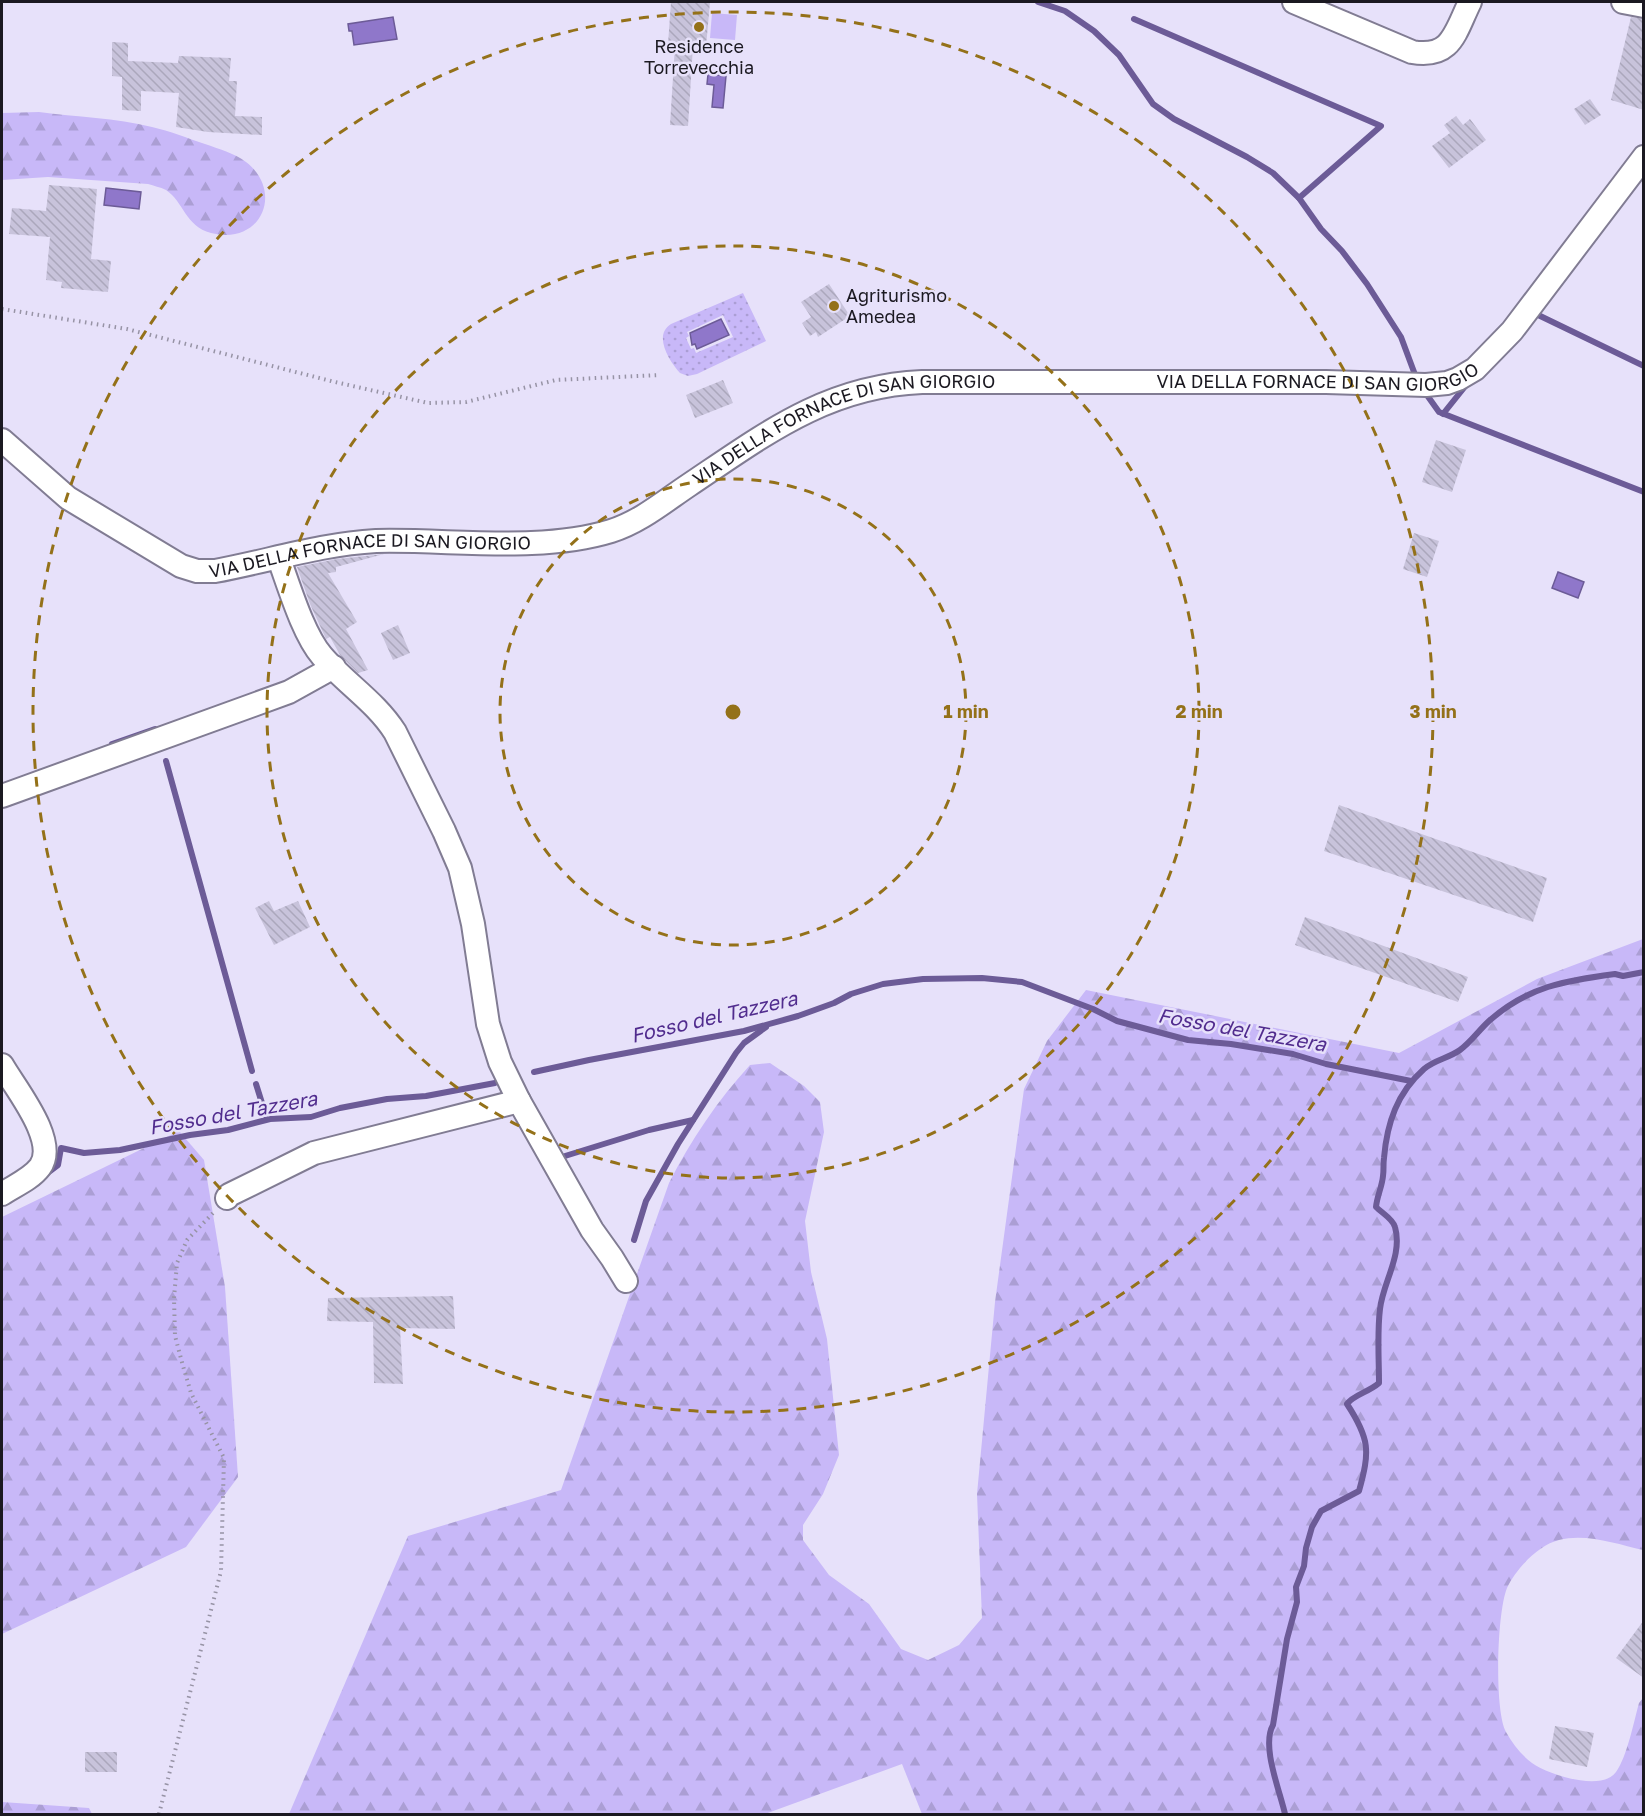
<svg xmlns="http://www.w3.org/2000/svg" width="1645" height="1816" font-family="'Golos Text',sans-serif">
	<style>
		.grass { fill: url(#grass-dots); fill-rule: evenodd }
		.forest { fill: url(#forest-firs) }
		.garden { fill: #c8b8f8 }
		.water { fill: #8f77ca; stroke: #6c5b97; stroke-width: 1.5 }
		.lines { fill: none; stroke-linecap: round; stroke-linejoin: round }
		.stream { stroke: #6c5b97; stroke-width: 6 }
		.building { fill: url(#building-back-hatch) }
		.minor-casing { stroke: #817c93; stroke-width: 26 }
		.path { stroke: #9793a5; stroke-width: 4; stroke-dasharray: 1.5 4.5; stroke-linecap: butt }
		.minor { stroke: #fff; stroke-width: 22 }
		.ring { fill: none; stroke: #947119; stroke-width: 3; stroke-dasharray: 10 8 }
		.poi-dot { fill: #947119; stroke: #e7e1fa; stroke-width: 2 }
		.labels { text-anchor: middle; stroke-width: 5; stroke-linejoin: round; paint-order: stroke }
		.poi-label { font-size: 18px; fill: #1b1921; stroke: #e7e1fa }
		.street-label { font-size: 18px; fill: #1b1921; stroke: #e7e1fa }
		.water-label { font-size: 20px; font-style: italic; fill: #512c8e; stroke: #e7e1fa }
		.centre { fill: #947119; stroke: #e7e1fa; stroke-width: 3 }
		.ring-label { font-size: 18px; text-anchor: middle; font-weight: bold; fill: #947119; stroke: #e7e1fa; stroke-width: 5; stroke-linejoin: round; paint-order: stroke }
	</style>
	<defs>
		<pattern id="grass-dots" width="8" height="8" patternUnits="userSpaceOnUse" patternTransform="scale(1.5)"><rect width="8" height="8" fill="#c8b8f8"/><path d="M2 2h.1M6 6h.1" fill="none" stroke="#ab9ed4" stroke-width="1.8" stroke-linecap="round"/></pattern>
		<pattern id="forest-firs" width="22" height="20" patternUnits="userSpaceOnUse" patternTransform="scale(1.5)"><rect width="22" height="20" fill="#c8b8f8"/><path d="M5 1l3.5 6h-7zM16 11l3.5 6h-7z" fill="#ab9ed4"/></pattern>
		<pattern id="building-back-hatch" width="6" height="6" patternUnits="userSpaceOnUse" patternTransform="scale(1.5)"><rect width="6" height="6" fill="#c8c3db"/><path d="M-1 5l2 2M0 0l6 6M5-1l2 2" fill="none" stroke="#aba7bc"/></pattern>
	</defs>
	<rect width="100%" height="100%" fill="#e7e1fa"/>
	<path class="grass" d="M 743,293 L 766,341 L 697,374 L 688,376 L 680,373 C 669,361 653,335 671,324 ZM 723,315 L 733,337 L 696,353 L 694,348 L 691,349 L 686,338 L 689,336 L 687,332 Z"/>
	<g class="forest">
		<path d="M 39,112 C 76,117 116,118 152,127 C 170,131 187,138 205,144 C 219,149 234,153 246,162 C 284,191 262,246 211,233 C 185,226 184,202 166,190 C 160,187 154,186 148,184 L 48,177 L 2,180 L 2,113 Z"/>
		<path d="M 1643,939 L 1643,1550 C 1617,1544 1586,1533 1559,1540 C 1538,1545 1516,1569 1507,1588 C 1497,1612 1494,1710 1506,1732 C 1513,1744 1521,1755 1532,1763 C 1549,1775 1602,1792 1616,1772 C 1627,1757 1634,1721 1639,1703 L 1643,1698 L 1643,1814 L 922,1814 L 902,1764 L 765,1814 L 289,1814 L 408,1536 L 561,1490 L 669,1183 C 691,1140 717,1101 750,1065 L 770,1063 L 804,1086 L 820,1102 L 824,1132 L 805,1221 L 811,1272 L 827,1339 L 839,1455 L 823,1494 L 803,1525 L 803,1540 L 829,1575 L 869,1604 L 901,1649 L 928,1660 L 959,1645 L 982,1618 L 977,1494 L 995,1302 L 1024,1089 L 1047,1041 L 1086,990 L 1399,1053 L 1537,979 Z"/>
		<polygon points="179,1131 204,1160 225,1287 238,1477 186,1547 2,1634 2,1217"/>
		<polygon points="2,1802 89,1808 92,1814 2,1814"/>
	</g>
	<polygon class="garden" points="712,13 737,15 735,40 710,38"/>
	<g class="water">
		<polygon points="393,17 397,39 354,45 352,31 349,31 348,24"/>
		<polygon points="708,74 726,76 723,108 712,107 714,85 707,84"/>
		<polygon points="106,188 141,192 139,209 104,205"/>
		<polygon points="721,319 729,335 697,349 695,344 692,345 690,333"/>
		<polygon points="1558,572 1584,582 1578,598 1552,588"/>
	</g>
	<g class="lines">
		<g class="stream">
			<polyline points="1038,2 1065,11 1094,31 1119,55 1153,104 1174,119 1247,157 1273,173 1299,198 1321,229 1342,251 1367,284 1401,337 1417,380"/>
			<polyline points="1134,19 1381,126 1299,198"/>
			<polyline points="1532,316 1534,313 1644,366"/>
			<polyline points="1424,391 1439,412 1644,492"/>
			<polyline points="1443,414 1467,384"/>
			<polyline points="112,744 155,729"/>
			<polyline points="166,761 252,1071"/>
			<polyline points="534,1072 589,1060 744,1031 798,1016 834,1003 851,994 883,984 923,979 982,978 1022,982 1093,1009 1117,1021 1188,1040 1231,1044 1293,1054 1326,1064 1411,1081"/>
			<polyline points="256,1084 267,1119"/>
			<polyline points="565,1156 649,1130 693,1120"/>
			<polyline points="46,1174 58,1165 61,1148 84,1153 120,1150 190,1135 228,1130 270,1119 311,1117 340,1108 387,1099 426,1096 495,1083"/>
			<polyline points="634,1240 646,1201 678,1144 736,1053 744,1043 766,1027"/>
			<path d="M 1285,1814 C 1280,1791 1261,1746 1273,1725 L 1287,1639 L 1297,1602 L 1296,1587 L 1304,1566 L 1306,1548 L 1312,1527 L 1321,1511 L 1359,1491 C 1370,1451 1370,1439 1347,1404 C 1353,1395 1369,1392 1379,1383 C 1379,1359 1377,1333 1380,1309 C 1383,1282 1403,1255 1395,1227 C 1393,1219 1382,1213 1376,1207 C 1377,1196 1382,1187 1383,1176 C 1384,1170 1383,1164 1384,1158 C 1387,1123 1397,1093 1424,1069 C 1434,1060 1449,1058 1460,1050 C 1471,1042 1479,1030 1489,1021 C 1529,986 1564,981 1615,974 L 1623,976 L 1644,972"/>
		</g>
	</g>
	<g class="building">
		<polygon points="671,2 710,2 706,47 693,46 688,126 670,125 675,45 668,44"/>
		<polygon points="1631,17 1644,19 1644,110 1611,100"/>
		<polygon points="112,42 128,43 128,61 178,63 179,56 231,58 229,81 237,81 235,116 262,117 262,135 208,132 176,127 179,93 141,91 141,111 122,110 122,77 112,76"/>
		<polygon points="1590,99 1601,115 1585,125 1574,109"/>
		<polygon points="1456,116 1463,125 1470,119 1486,140 1449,168 1432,146 1450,133 1444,125"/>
		<polygon points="49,185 97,189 91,259 111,261 108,292 61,288 62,282 46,280 50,237 9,234 12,208 46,211"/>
		<polygon points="829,284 850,316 818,337 816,332 810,336 802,323 811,317 801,302"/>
		<polygon points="723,380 733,403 695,418 686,395"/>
		<polygon points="1436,440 1466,450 1452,492 1422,482"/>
		<polygon points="1414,533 1439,541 1427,577 1403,569"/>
		<polygon points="384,554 336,567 336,572 328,573 357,622 346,629 368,670 358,673 340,655 330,637 326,639 310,604 297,567 337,559"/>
		<polygon points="398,625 410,653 393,660 381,633"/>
		<polygon points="1339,805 1547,878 1533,922 1324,851"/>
		<polygon points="269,901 274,911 298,901 310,927 274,945 255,908"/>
		<polygon points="1305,917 1468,977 1458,1002 1295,945"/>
		<polygon points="453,1296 455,1329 400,1328 403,1384 374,1383 373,1322 327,1321 328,1298"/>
		<polygon points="1644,1620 1644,1678 1616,1658"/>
		<polygon points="1555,1726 1594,1733 1587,1767 1549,1759"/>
		<rect x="85" y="1752" width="32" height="20"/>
	</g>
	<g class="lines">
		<g class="minor-casing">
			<g id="minor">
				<path d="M 1294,2 L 1412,52 C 1452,59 1455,32 1470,2"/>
				<polyline points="1623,2 1644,6"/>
				<path id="s1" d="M 2,440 L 68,498 L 181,566 L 197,571 L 215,571 C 269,561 321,544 376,541 C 451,539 539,553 611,531 C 640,522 665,501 689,485 C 765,434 827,386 922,382 L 1326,382 L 1426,385 L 1447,383 L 1458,379 L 1475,369 L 1512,331 L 1644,157"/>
				<path d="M 279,559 C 289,586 303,634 322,656 C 345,683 376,702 395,732 L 444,831 L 460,868 L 473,924 L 488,1024 L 500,1062 L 519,1101 L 592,1230 L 612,1258 L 626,1281"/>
				<polyline points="2,796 289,692 334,667"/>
				<path d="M 2,1065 C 15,1088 59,1141 40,1167 C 31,1179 14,1186 2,1194"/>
				<polyline points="227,1198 229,1195 314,1153 519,1101"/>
			</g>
		</g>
		<g class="path">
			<polyline points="2,309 127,329 335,382 428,403 466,402 556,380 659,375"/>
			<polyline points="159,1814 221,1571 224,1458 191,1393 183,1366 175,1336 174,1298 177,1263 187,1240 213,1213"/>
		</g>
		<use href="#minor" class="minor"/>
	</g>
	<g class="ring">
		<circle cx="733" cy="712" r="233"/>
		<circle cx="733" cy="712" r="466"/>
		<circle cx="733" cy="712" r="700"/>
	</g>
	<g class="poi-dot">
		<circle cx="699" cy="27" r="6"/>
		<circle cx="834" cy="306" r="6"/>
	</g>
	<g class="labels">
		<g class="poi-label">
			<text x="699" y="53">Residence<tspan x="699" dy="21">Torrevecchia</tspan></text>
			<text x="846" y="302" text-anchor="start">Agriturismo<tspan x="846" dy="21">Amedea</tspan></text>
		</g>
		<g class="street-label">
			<text dy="6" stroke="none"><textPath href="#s1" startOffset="1401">VIA DELLA FORNACE DI SAN GIORGIO</textPath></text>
			<text dy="6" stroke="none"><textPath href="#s1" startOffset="915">VIA DELLA FORNACE DI SAN GIORGIO</textPath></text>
			<text dy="6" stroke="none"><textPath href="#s1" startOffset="411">VIA DELLA FORNACE DI SAN GIORGIO</textPath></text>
		</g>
		<g class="water-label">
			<text transform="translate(714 1017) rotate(-13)" y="7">Fosso del Tazzera</text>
			<text transform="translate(1242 1030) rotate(10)" y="7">Fosso del Tazzera</text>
			<text transform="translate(233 1113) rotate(-10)" y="7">Fosso del Tazzera</text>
		</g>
	</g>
	<circle cx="733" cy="712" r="9" class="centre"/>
	<g class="ring-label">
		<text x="966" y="718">1 min</text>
		<text x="1199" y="718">2 min</text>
		<text x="1433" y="718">3 min</text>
	</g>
	<rect width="1645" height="1816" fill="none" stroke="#1b1921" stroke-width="6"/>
</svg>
